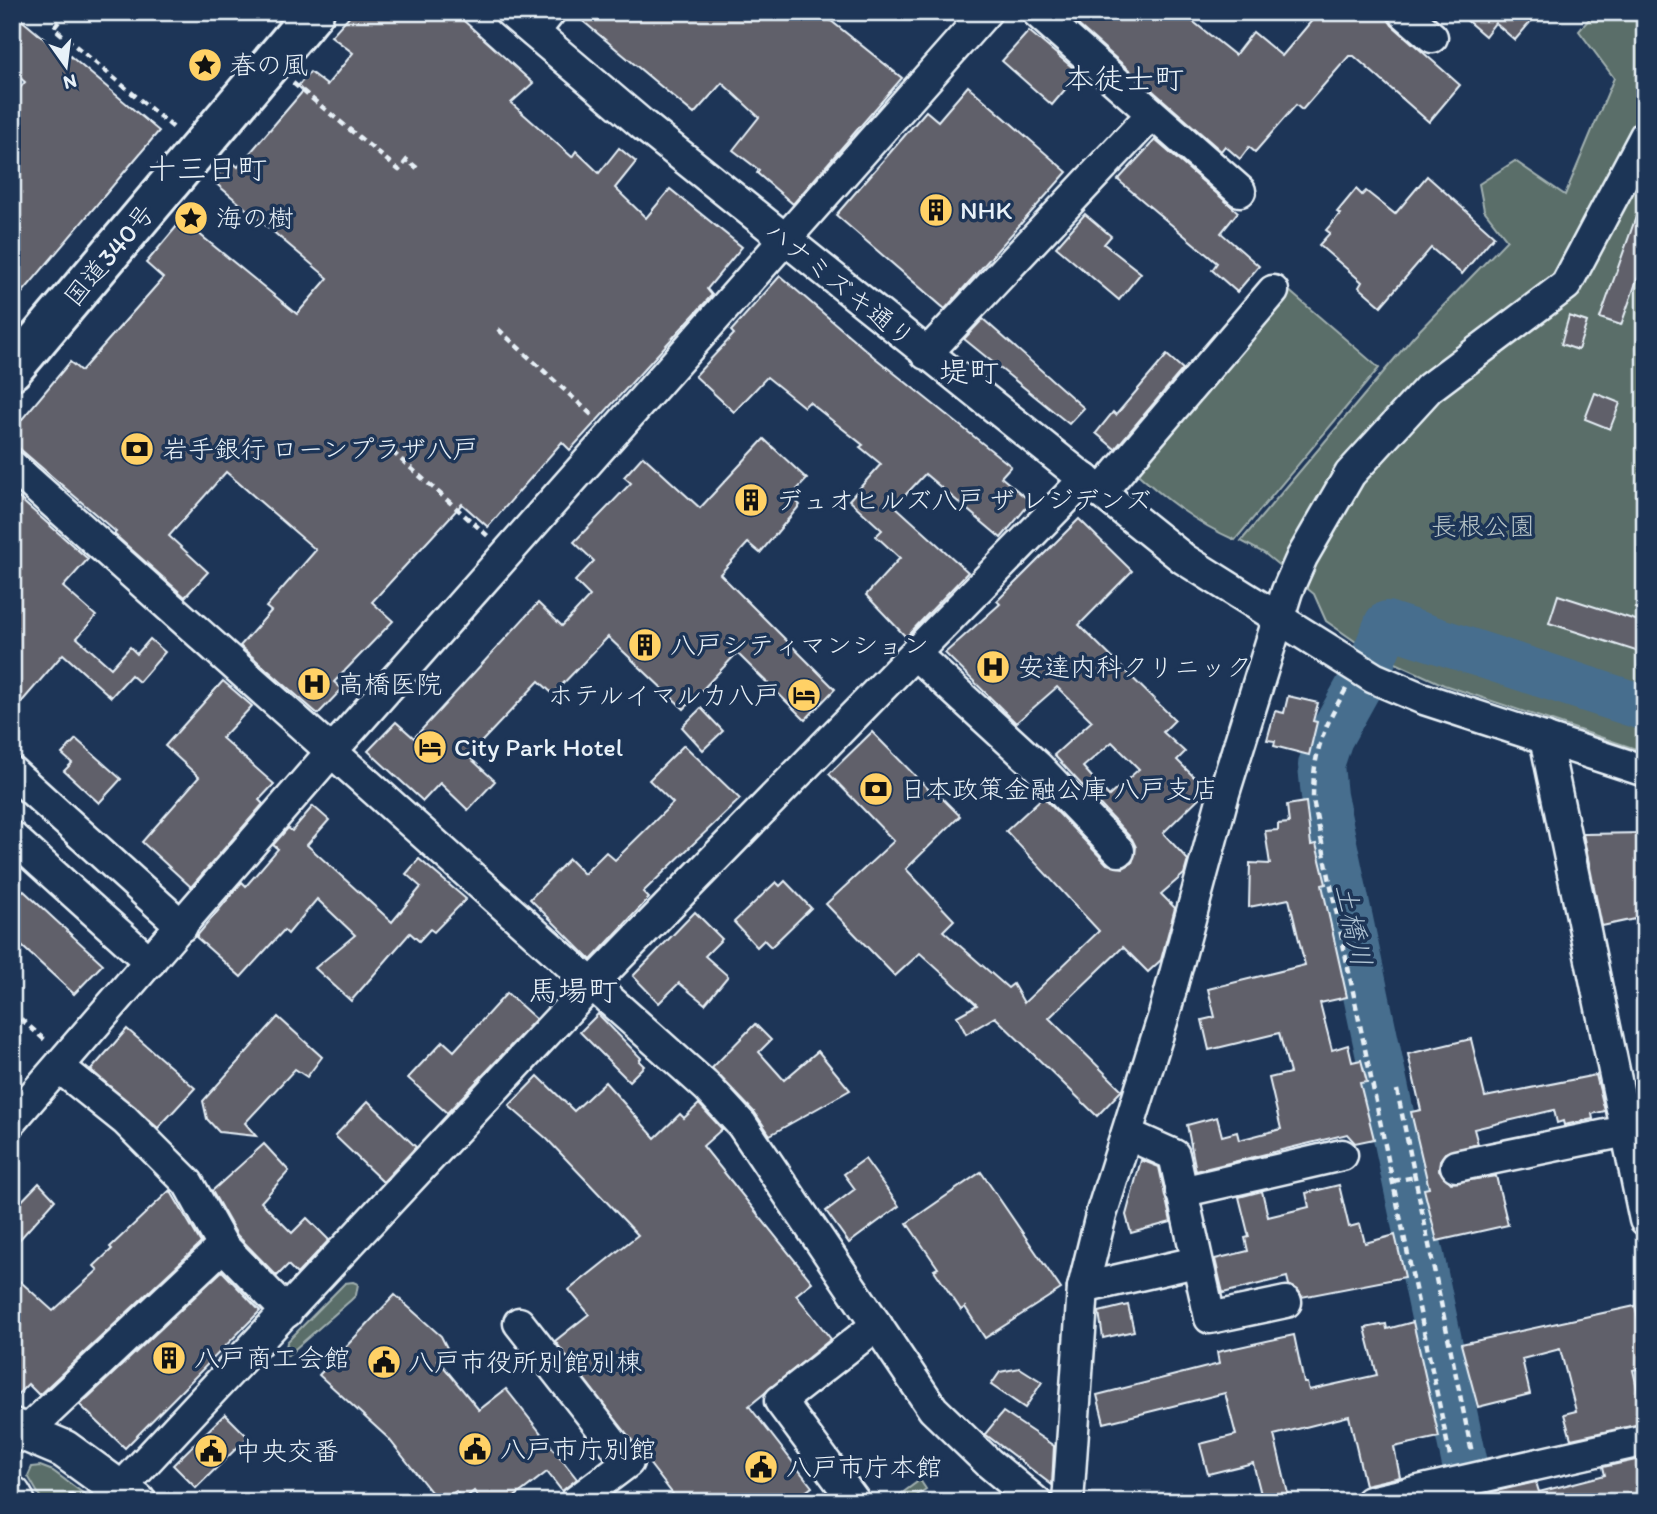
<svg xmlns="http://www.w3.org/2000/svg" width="1657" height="1514" font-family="Itim,'Klee One',sans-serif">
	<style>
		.green { fill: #5a6e69; stroke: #a1b0b0; stroke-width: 2 }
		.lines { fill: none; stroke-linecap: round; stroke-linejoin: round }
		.river { stroke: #466e8e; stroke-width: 46 }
		.building { fill: #61606b; stroke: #e8f1f8; stroke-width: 2; fill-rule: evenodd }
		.minor-casing { stroke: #e8f1f8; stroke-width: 35 }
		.major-casing { stroke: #e8f1f8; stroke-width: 42 }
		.highway-casing { stroke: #e8f1f8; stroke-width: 44 }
		.path { stroke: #e8f1f8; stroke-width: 4.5; stroke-dasharray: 7 5; stroke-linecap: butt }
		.minor { stroke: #1d3557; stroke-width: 30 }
		.major { stroke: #1d3557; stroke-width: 37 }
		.highway { stroke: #1d3557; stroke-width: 38 }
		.labels { text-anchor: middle; stroke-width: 7; stroke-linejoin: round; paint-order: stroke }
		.poi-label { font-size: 26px; fill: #e8f1f8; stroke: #1d3557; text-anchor: start }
		.street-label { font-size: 26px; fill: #e8f1f8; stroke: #1d3557 }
		.park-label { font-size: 26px; fill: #b6c3c6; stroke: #1d3557 }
		.water-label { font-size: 28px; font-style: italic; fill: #afc3d3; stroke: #1d3557 }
		.quarter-label { font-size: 30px; fill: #e8f1f8; stroke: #1d3557 }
	</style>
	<rect width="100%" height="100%" fill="#1d3557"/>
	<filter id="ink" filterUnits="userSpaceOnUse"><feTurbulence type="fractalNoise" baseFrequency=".0143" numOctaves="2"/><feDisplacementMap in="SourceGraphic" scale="14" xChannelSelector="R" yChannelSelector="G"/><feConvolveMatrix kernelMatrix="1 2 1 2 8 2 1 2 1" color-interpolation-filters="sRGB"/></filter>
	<g filter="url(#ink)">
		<g class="green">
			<polygon points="1595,12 1645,12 1645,752 1444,685 1369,651 1326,621 1314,594 1264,553 1241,541 1413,337 1507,240 1484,210 1479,184 1515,161 1565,195 1614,78 1579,31"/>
			<path d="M 1287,289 L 1379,368 L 1235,540 C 1194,522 1164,498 1131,468 Z"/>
			<polygon points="353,1282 358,1284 356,1295 351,1300 287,1356 285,1353 287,1342 345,1283"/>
			<polygon points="40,1466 53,1471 95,1502 43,1502 28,1476 32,1467"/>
			<polygon points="920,1480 926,1489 908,1502 890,1502"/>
		</g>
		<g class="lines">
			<polyline class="river" points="1473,1502 1324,796 1321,765 1330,738 1371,664 1387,624 1645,708"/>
		</g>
		<g class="building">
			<polygon points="12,12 55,48 57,45 159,131 12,305 12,97 25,82 12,71"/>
			<polygon points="353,12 454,12 533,83 511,103 572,157 576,151 599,173 619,148 636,162 615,188 646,218 670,189 742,247 707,289 712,295 570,450 562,442 488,527 462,504 372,602 393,621 334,682 342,689 318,714 240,646 271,611 266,607 316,550 226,472 169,536 208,572 185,597 114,534 116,532 12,442 12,431 70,362 81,371 163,278 146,263 182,220 297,314 328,278 213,181 230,160 238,167 303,91 298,86 310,72 327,85 353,53 331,36"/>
			<polygon points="572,12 820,12 902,78 793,204 757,173 759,170 733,150 759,117 722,83 694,114"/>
			<polygon points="1087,12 1181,12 1235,55 1253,32 1282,56 1319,12 1384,12 1392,25 1460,85 1429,122 1354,56 1349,56 1302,110 1296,105 1255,152 1249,147 1240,159 1225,146 1221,151 1077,24"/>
			<polygon points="1457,12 1539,12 1515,40 1495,23 1485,36"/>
			<polygon points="1029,31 1079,73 1052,105 1002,61"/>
			<polygon points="968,86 1067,172 945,309 836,215 926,111 938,121"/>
			<polygon points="1155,140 1238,212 1221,233 1259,266 1237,292 1212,270 1217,263 1118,180"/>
			<polygon points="1427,176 1494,236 1462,274 1431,248 1381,306 1359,287 1362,282 1319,245 1330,233 1326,230 1340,214 1337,212 1356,189 1362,195 1366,191 1395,214"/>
			<polygon points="1642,200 1645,200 1645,257 1621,325 1600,318"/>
			<polygon points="1085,214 1111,236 1104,244 1141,273 1119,300 1056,247"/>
			<polygon points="780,276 874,357 1011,466 1001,477 1031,502 1001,538 925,474 895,506 968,572 906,637 866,595 900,558 876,536 882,530 849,500 881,464 860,447 863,445 809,402 804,407 767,377 734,412 695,376 734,334 731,331"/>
			<polygon points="1569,316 1587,322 1578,350 1561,344"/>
			<polygon points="983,319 1084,408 1069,424 964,339"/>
			<polygon points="1167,355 1183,369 1115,449 1096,433 1113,412 1116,415"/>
			<polygon points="1595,393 1620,403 1610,429 1585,419"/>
			<polygon points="764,439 807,479 791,496 800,505 760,553 748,543 720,574 835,689 805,720 737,653 684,709 608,637 553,694 539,681 468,756 495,781 468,810 440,783 423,801 368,751 396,722 414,738 538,603 562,626 590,596 575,581 594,561 574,542 631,483 624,477 643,456 700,508"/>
			<polygon points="12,492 88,559 63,587 96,616 77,638 111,668 130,647 137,654 150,639 165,652 139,682 131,675 111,697 63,654 12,713"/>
			<path d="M 1079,519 L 1132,571 L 1079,625 L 1175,720 L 1163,732 L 1185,752 L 1177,760 L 1207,790 L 1163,833 L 1188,860 L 1184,874 L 1161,894 L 1175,908 L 1161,960 L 1148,972 L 1123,947 L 1049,1018 L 1122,1090 L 1097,1116 L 995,1017 L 966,1034 L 957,1016 L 977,1005 L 920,953 L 895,976 L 826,904 L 894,841 L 829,774 L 872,732 L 939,800 L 941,797 L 960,816 L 906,869 L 954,920 L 943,931 L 1008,988 L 1013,984 L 1024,1003 L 1099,931 L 1006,831 L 1043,797 L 1107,864 L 1123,868 L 1132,863 L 1136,847 L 1132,839 L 1054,755 L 1092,721 L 1057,687 L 1016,723 L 945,653 L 1000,604 L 997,601 ZM 1112,742 L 1139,769 L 1109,796 L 1083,767 Z"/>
			<polygon points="1558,595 1645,623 1645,654 1549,623"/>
			<polygon points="223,681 252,706 222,738 274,784 259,800 263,804 191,887 142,842 199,777 165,746"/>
			<polygon points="1288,696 1318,703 1313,721 1317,722 1309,755 1274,746 1275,741 1267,740 1275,711 1284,713"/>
			<polygon points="701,708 723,731 703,750 682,727"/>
			<polygon points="76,739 121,779 99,803 64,771 72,763 62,754"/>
			<polygon points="684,745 740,799 643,892 649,898 591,960 530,899 569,859 584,874 606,852 615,860 673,803 649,780"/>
			<polygon points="1306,802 1311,845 1316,844 1326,884 1322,885 1347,997 1320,1003 1332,1050 1348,1045 1352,1062 1361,1060 1367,1082 1360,1083 1374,1139 1355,1143 1347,1134 1196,1171 1187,1125 1217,1117 1222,1136 1237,1132 1239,1140 1281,1129 1269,1078 1290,1073 1279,1033 1209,1050 1202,1020 1215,1017 1208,989 1305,965 1289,899 1249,907 1250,863 1270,864 1265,831 1278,830 1278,824 1289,823 1287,805"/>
			<polygon points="313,806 329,820 307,845 392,922 421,887 406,874 419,859 466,899 434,932 430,929 419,941 410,933 351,1001 315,968 355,935 317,899 288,934 284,930 241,977 196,937 242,882 246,886 278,849 273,845 288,828 292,831"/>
			<polygon points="1645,833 1645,917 1602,926 1583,834"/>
			<polygon points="12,880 103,964 74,994 12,937"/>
			<polygon points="785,881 811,908 771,947 764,940 757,947 734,922 776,882 780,886"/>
			<polygon points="695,912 722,939 705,956 728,976 705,1004 679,983 659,1003 633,976"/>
			<polygon points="507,993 536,1019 447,1113 408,1078 443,1041 454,1051"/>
			<polygon points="598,1014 641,1058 639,1061 644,1066 629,1081 580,1032"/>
			<polygon points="278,1017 322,1057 307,1077 295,1069 245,1123 256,1136 219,1132 207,1119 203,1101"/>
			<polygon points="755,1024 771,1040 759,1052 784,1080 818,1051 850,1090 770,1135 755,1113 712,1068"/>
			<polygon points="127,1029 195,1088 158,1128 91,1070"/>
			<polygon points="1471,1039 1485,1097 1596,1075 1605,1111 1592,1114 1593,1119 1564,1125 1563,1121 1557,1123 1554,1110 1474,1129 1478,1144 1445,1153 1440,1160 1439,1170 1451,1183 1496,1176 1508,1225 1437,1241 1424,1189 1429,1188 1411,1112 1421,1110 1408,1054"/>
			<polygon points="538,1076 574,1111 605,1082 655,1138 680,1114 684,1118 699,1104 722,1129 703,1146 812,1282 796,1295 831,1339 749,1406 812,1487 792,1502 679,1502 555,1341 589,1314 569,1290 638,1235 547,1139 509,1106"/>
			<polygon points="368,1101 416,1147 383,1182 335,1136"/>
			<polygon points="264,1144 289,1171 261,1202 292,1233 307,1218 329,1240 297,1274 288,1265 277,1276 237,1235 212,1191"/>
			<polygon points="865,1159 899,1206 849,1243 826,1211 855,1189 844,1174"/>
			<polygon points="1141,1160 1159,1167 1171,1222 1131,1233 1126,1215"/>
			<polygon points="981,1172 1061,1289 985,1338 965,1307 961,1310 934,1270 938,1268 907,1223"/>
			<polygon points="39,1183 55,1200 12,1248 12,1211"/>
			<polygon points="1339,1185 1349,1227 1360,1224 1365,1243 1395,1235 1405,1277 1302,1297 1298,1290 1289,1285 1287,1277 1223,1293 1215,1259 1248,1251 1245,1238 1249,1237 1239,1197 1262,1191 1268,1217 1309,1207 1306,1193"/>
			<polygon points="170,1190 201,1243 39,1395 28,1384 12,1400 12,1274 53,1311 98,1270 94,1266 112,1249 110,1247"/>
			<polygon points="222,1271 260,1311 125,1448 80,1405"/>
			<polygon points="395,1295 441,1336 447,1348 438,1360 479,1410 506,1389 577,1479 562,1491 547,1472 508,1502 482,1502 474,1491 463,1500 456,1491 439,1502 388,1438 319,1375"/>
			<polygon points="1128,1305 1134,1331 1103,1338 1099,1312"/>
			<polygon points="1635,1306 1639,1323 1645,1321 1645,1367 1633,1370 1645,1423 1571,1439 1564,1414 1576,1411 1560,1349 1522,1359 1530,1394 1478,1407 1461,1344"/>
			<polygon points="1413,1322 1439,1437 1394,1447 1400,1477 1365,1485 1349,1416 1274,1435 1290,1502 1263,1502 1253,1463 1208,1474 1200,1444 1236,1435 1225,1393 1104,1423 1097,1395 1219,1364 1217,1352 1294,1335 1304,1383 1307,1383 1309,1390 1377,1375 1365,1328 1386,1324 1387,1329"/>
			<polygon points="1020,1368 1042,1382 1025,1408 991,1385 1000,1372"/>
			<polygon points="1003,1412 1054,1446 1052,1485 985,1434"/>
			<polygon points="225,1414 248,1437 196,1488 173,1465"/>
			<polygon points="1645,1458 1645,1502 1475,1502 1474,1496 1536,1482 1539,1492 1605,1475 1603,1467"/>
		</g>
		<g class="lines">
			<g class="minor-casing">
				<g id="minor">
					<polyline points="510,12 643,125 1184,559 1374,678 1421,698 1645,771"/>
					<polyline points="1037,12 1240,191"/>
					<polyline points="1403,12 1432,37"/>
					<polyline points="534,32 550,12"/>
					<polyline points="926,354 1152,114"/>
					<polyline points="12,466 707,1087 742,1125 933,1409 989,1463 1036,1502"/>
					<polyline points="1101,492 1273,291"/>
					<polyline points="915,654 1037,766 1119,851"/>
					<polyline points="1545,738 1645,1220"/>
					<polyline points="12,772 182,926"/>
					<polyline points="12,837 150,962"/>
					<polyline points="59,1067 125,1120 188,1183 223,1246 287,1312"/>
					<polyline points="12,1120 331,752 986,12"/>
					<polyline points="1127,1134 1174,1155 1210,1318 1286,1302"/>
					<polyline points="1456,1166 1626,1131"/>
					<polyline points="1181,1192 1342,1155"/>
					<polyline points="1083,1288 1196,1262"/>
					<polyline points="519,1323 628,1462 575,1502"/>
					<polyline points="27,1431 223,1246"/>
					<polyline points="121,1488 591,985 1085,479"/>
					<polyline points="855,1502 780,1401 877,1325"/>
					<polyline points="1068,1502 1083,1288 1101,1215 1164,1015 1224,793 1287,591 1302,557 1350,474 1429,388 1566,285 1645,136"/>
					<polyline points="1370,1502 1645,1440"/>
				</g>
			</g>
			<g class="major-casing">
				<g id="major">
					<polyline points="12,1427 64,1449 137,1502"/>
					<polyline points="12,1495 16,1502"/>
				</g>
			</g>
			<g class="highway-casing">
				<polyline id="highway" points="12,370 314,12"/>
			</g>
			<g class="path">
				<polyline points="66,12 54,28 175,129"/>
				<polyline points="293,83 399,170 407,160 417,168"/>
				<polyline points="498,329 593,416"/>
				<polyline points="392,443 388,448 488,536"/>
				<path d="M 1346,689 C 1322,731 1313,752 1313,800 L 1450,1456"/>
				<polyline points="12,1011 47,1042"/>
				<polyline points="1397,1090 1472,1453"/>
				<polyline points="1393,1181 1415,1177"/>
				<polyline points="59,1502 67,1495 75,1495"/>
			</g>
			<use href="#minor" class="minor"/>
			<use href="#major" class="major"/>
			<use href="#highway" class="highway"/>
		</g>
	</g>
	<defs>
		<g id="sight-disc" transform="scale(1.75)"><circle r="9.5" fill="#ffd166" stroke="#1d3557"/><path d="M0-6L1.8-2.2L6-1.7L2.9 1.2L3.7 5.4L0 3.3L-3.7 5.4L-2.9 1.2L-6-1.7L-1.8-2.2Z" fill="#111"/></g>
		<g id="building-disc" transform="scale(1.75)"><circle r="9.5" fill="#ffd166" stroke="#1d3557"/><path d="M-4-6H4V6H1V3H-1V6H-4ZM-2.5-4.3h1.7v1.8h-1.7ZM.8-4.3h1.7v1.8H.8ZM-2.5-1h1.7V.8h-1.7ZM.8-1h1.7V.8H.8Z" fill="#111"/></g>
		<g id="bank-disc" transform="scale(1.75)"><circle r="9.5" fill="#ffd166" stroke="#1d3557"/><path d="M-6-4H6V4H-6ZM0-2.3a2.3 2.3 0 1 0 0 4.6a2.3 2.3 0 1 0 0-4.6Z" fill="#111"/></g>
		<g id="hospital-disc" transform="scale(1.75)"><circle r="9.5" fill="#ffd166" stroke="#1d3557"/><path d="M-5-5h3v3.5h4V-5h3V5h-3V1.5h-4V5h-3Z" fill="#111"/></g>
		<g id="hotel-disc" transform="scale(1.75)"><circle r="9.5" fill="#ffd166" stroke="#1d3557"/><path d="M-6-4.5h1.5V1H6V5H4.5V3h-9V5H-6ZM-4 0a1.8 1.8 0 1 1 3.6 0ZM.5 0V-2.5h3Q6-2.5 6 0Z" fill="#111"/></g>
		<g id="civic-disc" transform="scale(1.75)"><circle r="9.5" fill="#ffd166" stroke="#1d3557"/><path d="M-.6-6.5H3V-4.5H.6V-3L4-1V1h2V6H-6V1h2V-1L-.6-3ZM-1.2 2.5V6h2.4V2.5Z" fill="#111"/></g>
	</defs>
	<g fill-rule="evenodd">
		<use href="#sight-disc" x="205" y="65"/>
		<use href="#building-disc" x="936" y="210"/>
		<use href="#sight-disc" x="191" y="218"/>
		<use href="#bank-disc" x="137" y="449"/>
		<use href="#building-disc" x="751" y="500"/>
		<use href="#building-disc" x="645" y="645"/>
		<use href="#hospital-disc" x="993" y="667"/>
		<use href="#hospital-disc" x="314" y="684"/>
		<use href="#hotel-disc" x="804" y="695"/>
		<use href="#hotel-disc" x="430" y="747"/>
		<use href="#bank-disc" x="876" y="789"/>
		<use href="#building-disc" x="169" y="1358"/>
		<use href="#civic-disc" x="384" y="1362"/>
		<use href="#civic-disc" x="475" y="1449"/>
		<use href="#civic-disc" x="211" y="1451"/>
		<use href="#civic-disc" x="761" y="1467"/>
	</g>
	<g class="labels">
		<g class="poi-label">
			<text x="230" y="74">春の風</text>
			<text x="960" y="219">NHK</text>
			<text x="216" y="227">海の樹</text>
			<text x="162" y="458">岩手銀行 ローンプラザ八戸</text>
			<text x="776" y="509">デュオヒルズ八戸 ザ レジデンズ</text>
			<text x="670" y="654">八戸シティマンション</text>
			<text x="1018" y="676">安達内科クリニック</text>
			<text x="338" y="693">高橋医院</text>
			<text x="780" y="704" text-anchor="end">ホテルイマルカ八戸</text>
			<text x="454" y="756">City Park Hotel</text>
			<text x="900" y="798">日本政策金融公庫 八戸支店</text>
			<text x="194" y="1367">八戸商工会館</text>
			<text x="408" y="1371">八戸市役所別館別棟</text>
			<text x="500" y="1458">八戸市庁別館</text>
			<text x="235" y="1460">中央交番</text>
			<text x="786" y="1476">八戸市庁本館</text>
		</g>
		<g class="street-label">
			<text transform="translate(109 255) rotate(-50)" y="9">国道340号</text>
			<text transform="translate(840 284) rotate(39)" y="9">ハナミズキ通り</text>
		</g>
		<g class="park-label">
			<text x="1483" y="535">長根公園</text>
		</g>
		<g class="water-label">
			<text transform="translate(1354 925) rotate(78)" y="10">土橋川</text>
		</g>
		<g class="quarter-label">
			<text x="1124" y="89">本徒士町</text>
			<text x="207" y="179">十三日町</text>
			<text x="969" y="382">堤町</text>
			<text x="573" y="1001">馬場町</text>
		</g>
	</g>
	<rect width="1657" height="1514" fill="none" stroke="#1d3557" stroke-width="42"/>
	<rect x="21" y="21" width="1615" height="1472" fill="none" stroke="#e8f1f8" stroke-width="2.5" filter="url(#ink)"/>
	<g transform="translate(66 66) rotate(166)" stroke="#1d3557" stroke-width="5" paint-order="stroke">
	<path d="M0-5L12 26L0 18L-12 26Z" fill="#e8f1f8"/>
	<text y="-10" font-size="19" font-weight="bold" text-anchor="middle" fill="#e8f1f8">N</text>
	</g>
</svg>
